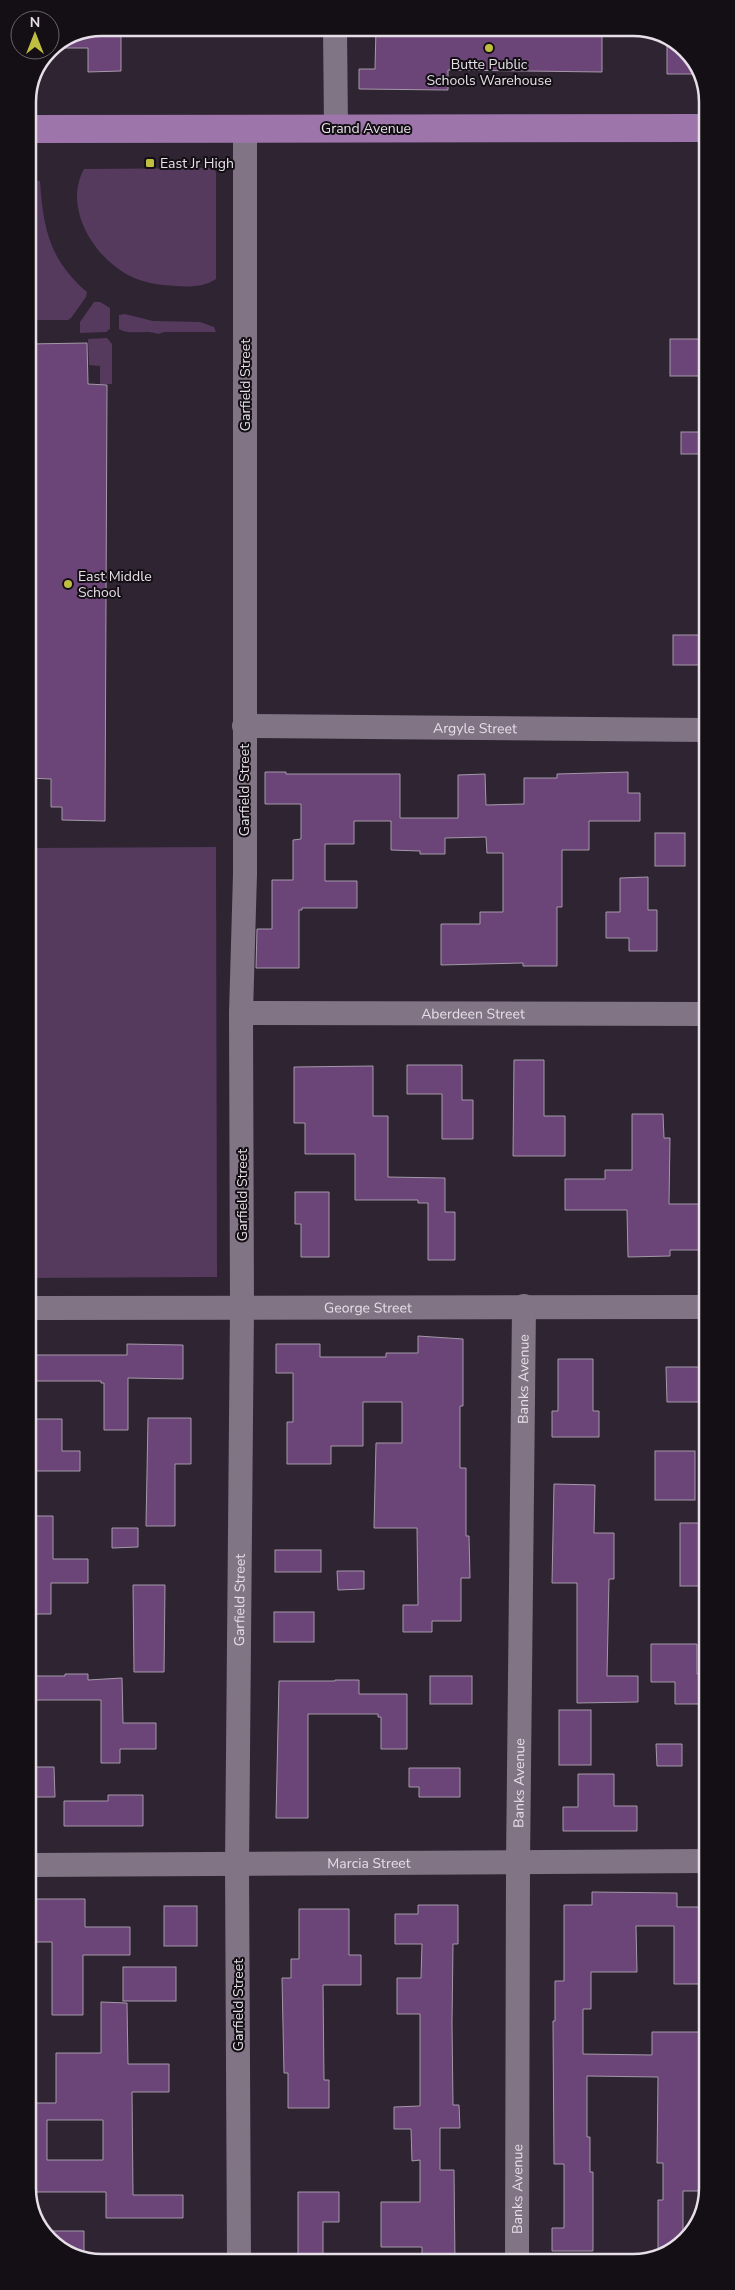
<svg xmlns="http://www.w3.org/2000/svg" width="735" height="2290" font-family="'Nunito Sans',sans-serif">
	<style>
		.green { fill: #553a5d }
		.building { fill: #6b4577; stroke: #a598a9; fill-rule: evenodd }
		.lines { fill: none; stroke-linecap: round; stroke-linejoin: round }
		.minor { stroke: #817484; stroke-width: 24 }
		.major { stroke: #9e75aa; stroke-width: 28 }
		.poi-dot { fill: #c0be41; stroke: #140f15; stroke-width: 2 }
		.labels { text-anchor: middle; stroke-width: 4; stroke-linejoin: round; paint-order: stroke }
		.poi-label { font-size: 14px; fill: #e6dfe8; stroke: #140f15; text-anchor: start }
		.street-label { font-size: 14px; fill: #e6dfe8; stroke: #140f15 }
		.rim { fill: none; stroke: #e6dfe8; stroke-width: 2.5 }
	</style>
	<rect width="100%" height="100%" fill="#2e2432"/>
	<g class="green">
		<path d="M 213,168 L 216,172 L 216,279 C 204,287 189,287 176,286 C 159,285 143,283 128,275 C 93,256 63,207 84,169 Z"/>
		<path d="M 28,181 L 40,181 C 43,227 49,260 87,292 L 86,297 L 71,318 L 68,320 L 28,320 Z"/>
		<polygon points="94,302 100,302 110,308 110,329 106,332 80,333 80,322"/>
		<path d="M 125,314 L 153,321 L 200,322 L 214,327 L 216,332 L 164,332 L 158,334 C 146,329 131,336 119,329 L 119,315 Z"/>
		<polygon points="107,338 112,344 112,384 100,384 100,366 89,365 88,339"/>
		<polygon points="216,847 217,1277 29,1278 28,848"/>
	</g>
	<g class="building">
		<polygon points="102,28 121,28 121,71 88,72 88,48 54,48"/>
		<polygon points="376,28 602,28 602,72 448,70 448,90 359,89 359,69 375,69"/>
		<polygon points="667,46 682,46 699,74 667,74"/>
		<rect x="670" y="339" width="35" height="37"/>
		<polygon points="87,343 88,384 107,385 105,821 62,820 62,807 51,807 51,779 28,778 28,580 31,580 28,344"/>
		<rect x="681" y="432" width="24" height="22"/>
		<rect x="673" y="635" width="33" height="30"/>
		<polygon points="265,772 286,772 286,774 400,774 400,818 458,818 458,775 485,774 486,805 524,804 524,778 557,778 557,774 628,772 628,793 640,793 640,821 589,821 589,850 562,850 562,907 557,907 557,966 523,966 523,963 441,965 441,924 480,924 480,912 503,912 503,853 487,853 486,837 445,838 445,854 420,854 420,851 391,850 391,821 354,821 354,844 325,844 325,881 357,881 357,908 302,908 302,910 299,910 299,968 256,968 257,929 272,929 272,880 293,880 293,840 301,839 301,804 265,804"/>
		<rect x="655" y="833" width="30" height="33"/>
		<polygon points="648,877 648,910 657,910 657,951 629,951 629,938 606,938 606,912 620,912 620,878"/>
		<polygon points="514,1060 544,1060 544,1116 565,1116 565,1156 513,1156"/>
		<polygon points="407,1065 462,1065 462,1100 473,1100 473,1139 442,1139 442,1094 407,1094"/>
		<polygon points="373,1066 373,1116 388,1116 388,1177 445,1178 445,1212 455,1212 455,1260 428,1260 428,1203 418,1203 418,1200 355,1200 355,1154 305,1154 305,1123 294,1123 294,1067"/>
		<polygon points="632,1114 663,1114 664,1138 670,1138 669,1204 706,1204 706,1250 670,1250 670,1256 628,1257 627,1210 565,1210 565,1179 605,1179 605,1170 632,1170"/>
		<polygon points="295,1192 329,1192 329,1257 301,1257 301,1224 295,1224"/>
		<polygon points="418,1336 463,1339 463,1406 460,1406 460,1468 466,1468 466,1536 469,1536 470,1578 461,1578 461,1621 432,1621 432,1632 403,1632 403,1605 418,1605 417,1528 374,1528 376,1443 402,1443 402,1402 363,1402 363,1446 331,1446 331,1464 287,1464 287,1422 293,1422 293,1373 276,1373 276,1344 320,1344 320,1357 386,1357 386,1353 418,1353"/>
		<polygon points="127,1344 183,1345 183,1379 128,1378 128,1430 104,1430 104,1383 101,1383 101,1381 29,1381 29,1355 127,1355"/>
		<polygon points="558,1359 593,1359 593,1411 599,1411 599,1437 552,1437 552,1411 558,1411"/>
		<polygon points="666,1367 707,1367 707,1402 667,1402"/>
		<polygon points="148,1418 191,1418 191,1464 175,1464 175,1526 146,1526"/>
		<polygon points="29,1419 62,1419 62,1451 80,1451 80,1471 29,1471"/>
		<rect x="655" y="1451" width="40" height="49"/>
		<polygon points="554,1484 595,1485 594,1533 614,1533 614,1579 609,1579 607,1676 638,1676 638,1702 577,1703 577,1583 552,1583"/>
		<polygon points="29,1516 53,1516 53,1559 88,1559 88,1583 51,1583 51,1614 29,1614"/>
		<rect x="680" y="1523" width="27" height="63"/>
		<polygon points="112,1528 138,1528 138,1547 112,1548"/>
		<rect x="275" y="1550" width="46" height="22"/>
		<polygon points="337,1571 364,1571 364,1589 338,1590"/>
		<polygon points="133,1585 165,1585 164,1672 134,1672"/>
		<rect x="274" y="1612" width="40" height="30"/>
		<polygon points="651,1644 697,1644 697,1674 707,1674 707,1704 675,1704 675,1682 651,1682"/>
		<polygon points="65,1674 88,1674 88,1680 122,1678 123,1723 156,1723 156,1749 120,1749 120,1763 101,1763 101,1700 29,1700 29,1676 65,1676"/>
		<rect x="430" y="1676" width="42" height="28"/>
		<polygon points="335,1680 359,1680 359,1694 407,1694 407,1749 381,1749 381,1717 378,1717 378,1714 308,1714 308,1818 276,1818 279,1681 335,1681"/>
		<rect x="559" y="1710" width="32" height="55"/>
		<polygon points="656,1744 682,1744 682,1766 657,1766"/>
		<polygon points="30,1767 54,1767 55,1797 30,1797"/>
		<polygon points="409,1768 460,1768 460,1797 419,1797 419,1787 409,1787"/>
		<polygon points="578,1774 614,1774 614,1806 637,1806 637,1831 563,1831 563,1807 578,1807"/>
		<polygon points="108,1795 143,1795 143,1826 64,1826 64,1801 108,1801"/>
		<polygon points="592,1892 677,1893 677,1907 707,1907 707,1984 674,1984 674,1926 636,1926 637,1972 591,1972 591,2009 583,2009 583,2054 652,2055 652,2032 707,2032 708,2188 706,2191 683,2191 683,2239 669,2248 658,2248 658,2200 663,2200 663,2163 657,2163 658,2077 587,2076 587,2137 590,2137 590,2172 593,2172 593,2251 552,2251 552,2228 564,2228 564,2164 554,2164 553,2021 555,2021 555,1981 564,1981 564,1905 592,1905"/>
		<polygon points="30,1899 85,1899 85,1927 130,1927 130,1955 83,1955 83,2015 52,2015 52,1942 30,1942"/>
		<polygon points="418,1905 458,1905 458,1944 453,1944 452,2023 453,2105 459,2105 460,2128 440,2128 440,2170 454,2170 455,2261 422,2261 422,2247 381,2247 381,2202 420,2202 420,2160 412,2161 411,2129 394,2129 394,2107 420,2106 420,2014 397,2014 397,1978 421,1978 422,1944 395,1944 395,1914 418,1914"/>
		<rect x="164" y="1906" width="33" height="40"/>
		<polygon points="299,1909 349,1909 349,1955 361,1955 361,1985 323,1985 324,2080 329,2080 329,2108 288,2108 288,2073 284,2073 282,1978 291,1978 291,1959 299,1959"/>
		<rect x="123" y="1967" width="53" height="34"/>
		<path d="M 101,2002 L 127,2003 L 128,2064 L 169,2064 L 169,2092 L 132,2092 L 133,2195 L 183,2195 L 183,2218 L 106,2218 L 106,2192 L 30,2192 L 30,2103 L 56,2103 L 56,2053 L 101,2053 ZM 47,2120 L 103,2120 L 103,2160 L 47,2160 Z"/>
		<polygon points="298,2192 339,2192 339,2222 323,2222 323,2261 298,2261"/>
		<polygon points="45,2231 84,2231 84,2257 53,2244"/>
	</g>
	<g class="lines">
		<g class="minor">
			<polyline points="335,28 336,128"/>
			<path id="s1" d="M 244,726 L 706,730"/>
			<path id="s2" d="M 241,1013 L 706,1014"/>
			<path id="s3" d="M 29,1308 L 706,1307"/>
			<path id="s4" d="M 30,1865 L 707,1861"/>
			<path id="s5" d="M 517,2261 L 518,1863 L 524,1306"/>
			<path id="s6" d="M 239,2262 L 237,1865 L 242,1308 L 241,1013 L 245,874 L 245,128"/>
		</g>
		<polyline class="major" points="28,129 705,128"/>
	</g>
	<g class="poi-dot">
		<circle cx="489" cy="48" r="5"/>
		<rect x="145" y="158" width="10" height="10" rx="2.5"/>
		<circle cx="68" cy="584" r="5"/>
	</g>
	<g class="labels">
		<g class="poi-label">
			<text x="489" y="69" text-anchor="middle">Butte Public<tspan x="489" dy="16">Schools Warehouse</tspan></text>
			<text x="160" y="168">East Jr High</text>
			<text x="78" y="581">East Middle<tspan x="78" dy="16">School</tspan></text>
		</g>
		<g class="street-label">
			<text x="366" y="133">Grand Avenue</text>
			<text transform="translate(245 385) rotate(-90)" y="5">Garfield Street</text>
			<text dy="5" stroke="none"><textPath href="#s1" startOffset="231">Argyle Street</textPath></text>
			<text transform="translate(244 790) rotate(-90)" y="5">Garfield Street</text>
			<text dy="5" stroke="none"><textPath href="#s2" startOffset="232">Aberdeen Street</textPath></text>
			<text transform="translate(242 1195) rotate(-90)" y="5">Garfield Street</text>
			<text dy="5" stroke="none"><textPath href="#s3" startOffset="339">George Street</textPath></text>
			<text dy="5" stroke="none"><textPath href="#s5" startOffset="882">Banks Avenue</textPath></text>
			<text dy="5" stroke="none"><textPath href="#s6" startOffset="662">Garfield Street</textPath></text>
			<text dy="5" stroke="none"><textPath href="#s5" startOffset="478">Banks Avenue</textPath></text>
			<text dy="5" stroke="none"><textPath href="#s4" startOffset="339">Marcia Street</textPath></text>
			<text transform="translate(238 2005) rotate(-90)" y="5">Garfield Street</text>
			<text dy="5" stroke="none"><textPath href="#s5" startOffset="72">Banks Avenue</textPath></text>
		</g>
	</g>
	<path d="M0 0H735V2290H0ZM102 36H633A66 66 0 0 1 699 102V2188A66 66 0 0 1 633 2254H102A66 66 0 0 1 36 2188V102A66 66 0 0 1 102 36Z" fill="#140f15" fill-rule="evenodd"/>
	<path class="rim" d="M102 36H633A66 66 0 0 1 699 102V2188A66 66 0 0 1 633 2254H102A66 66 0 0 1 36 2188V102A66 66 0 0 1 102 36Z"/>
	<g transform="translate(35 35)"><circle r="24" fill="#140f15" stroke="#686269"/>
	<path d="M0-4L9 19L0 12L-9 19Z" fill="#c0be41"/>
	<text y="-8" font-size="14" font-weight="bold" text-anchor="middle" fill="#e6dfe8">N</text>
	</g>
</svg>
